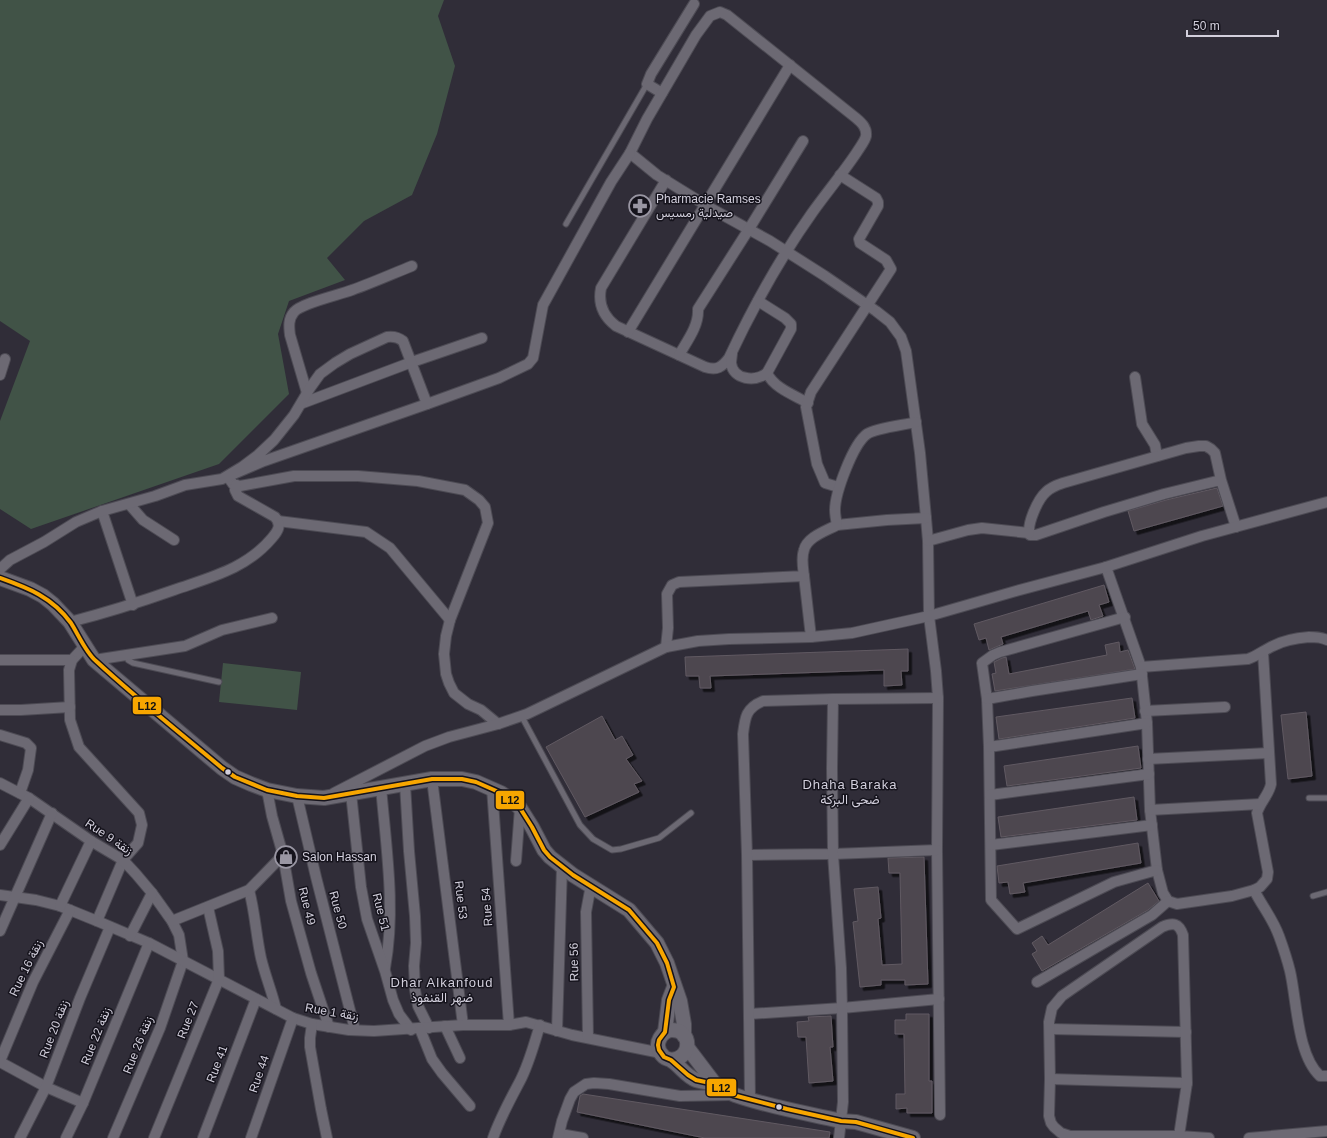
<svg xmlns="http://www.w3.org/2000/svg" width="1327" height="1138" font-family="Arial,Vazirmatn,sans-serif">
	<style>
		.green { fill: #415347 }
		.building { fill: #4e464f; stroke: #605a62; filter: url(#shadow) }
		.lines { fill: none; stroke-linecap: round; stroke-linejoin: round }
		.lane-casing { stroke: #4d4b54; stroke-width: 7 }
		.street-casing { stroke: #4d4b54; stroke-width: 12 }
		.secondary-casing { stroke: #4d4b54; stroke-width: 16 }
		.lane { stroke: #6c6973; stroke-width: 5 }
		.street { stroke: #6c6973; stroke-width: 10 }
		.secondary { stroke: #6c6973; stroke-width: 14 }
		.bus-1-casing { stroke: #15131c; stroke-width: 7 }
		.bus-1 { stroke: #f7a600; stroke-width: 4 }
		.bus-dot { fill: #d2cfdc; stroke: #15131c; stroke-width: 1.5 }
		.labels { text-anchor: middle; stroke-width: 3; stroke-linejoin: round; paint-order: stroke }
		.poi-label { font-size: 12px; fill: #d2cfdc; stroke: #15131c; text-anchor: start }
		.street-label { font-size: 12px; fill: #d2cfdc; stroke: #15131c }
		.neighbourhood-label { font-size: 13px; letter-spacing: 1px; fill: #d2cfdc; stroke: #15131c }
		.line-badge { stroke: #15131c; stroke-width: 1.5 }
		.pale-badge-label { font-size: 11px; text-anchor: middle; font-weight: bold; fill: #111 }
	</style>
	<defs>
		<filter id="shadow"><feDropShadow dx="3.5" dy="3.5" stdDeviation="0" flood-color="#0009"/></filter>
	</defs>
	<rect width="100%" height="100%" fill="#302d38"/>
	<g class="green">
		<polygon points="0,0 444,0 438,16 455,66 437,134 412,195 364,221 327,258 345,280 289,301 278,334 289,394 219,464 31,529 0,509 0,421 30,341 0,321"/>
		<polygon points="223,663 301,672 297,710 219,702"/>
	</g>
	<g class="building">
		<polygon points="1217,488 1223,506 1134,531 1128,511 1166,500"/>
		<polygon points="1104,585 1109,602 1099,605 1103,616 1091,620 1088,611 1001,637 1003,644 989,650 986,638 979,640 974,624"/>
		<polygon points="1119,642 1120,652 1128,650 1135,669 995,691 992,674 996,673 994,662 1002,658 1006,657 1009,674 1107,655 1105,645"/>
		<polygon points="908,649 908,671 901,671 902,685 884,686 884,670 710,676 711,688 700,688 699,676 686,676 685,657"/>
		<polygon points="1132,698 1135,718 999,739 996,717"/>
		<polygon points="1306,712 1312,776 1288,779 1281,715"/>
		<polygon points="602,716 615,740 622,736 633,755 626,759 642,781 634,784 639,792 585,817 546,747"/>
		<polygon points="1138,746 1141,768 1007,786 1004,766"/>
		<polygon points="1134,797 1137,820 1001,837 998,817"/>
		<polygon points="1138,843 1141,863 1023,883 1025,892 1010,894 1008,882 999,883 997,866"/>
		<polygon points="924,857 928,984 905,985 905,980 881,980 881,985 860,987 853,922 858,921 854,889 878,887 881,918 878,919 882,965 902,964 900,873 889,873 888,858"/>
		<polygon points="1148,883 1159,901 1148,910 1042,971 1032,954 1037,951 1032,943 1042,936 1048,945"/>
		<polygon points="906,1014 929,1014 929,1081 932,1081 932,1113 907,1113 907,1108 896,1109 896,1094 905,1094 904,1034 895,1034 895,1020 906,1020"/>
		<polygon points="831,1016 833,1047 830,1047 833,1081 809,1083 806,1037 798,1037 797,1022 809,1021 808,1017"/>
		<polygon points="583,1094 830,1132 829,1138 705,1138 577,1112 580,1096"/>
	</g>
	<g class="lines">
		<g class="lane-casing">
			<g id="lane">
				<polyline points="566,224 647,84"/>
				<polyline points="127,655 128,660 133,663 219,682"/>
				<polyline points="521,715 580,825 593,839 612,850 621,849 659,838 691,813"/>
				<polyline points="1309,798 1327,798"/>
				<polyline points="1313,896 1327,892"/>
			</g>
		</g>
		<g class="street-casing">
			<g id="street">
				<polyline points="662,93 647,84 651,74 694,4"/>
				<path d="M 666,180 L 601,288 C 598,303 603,316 616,326 L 705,367 C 717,371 722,367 729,358 C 753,307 780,258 812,213 C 827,192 843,173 857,152 C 860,147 865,141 866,136 C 867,128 862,123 856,118 L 727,15 L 720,12 L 710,16 L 696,35 L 647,119 L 630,153 L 657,175 L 712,209 L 770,241 L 825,276 L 876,311 L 890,322 L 901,337 L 906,351 L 920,453 L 926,518 L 928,541 L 929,616 L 936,671 L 938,698 L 937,850 L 940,1115"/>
				<path d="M 758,301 L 785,318 L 791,324 L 791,329 L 767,373 C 774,388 794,395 808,403"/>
				<polyline points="628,332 790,65"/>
				<path d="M 732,353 C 732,356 731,360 731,363 C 733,380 755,382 767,373"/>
				<path d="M 679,355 C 687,341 699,326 698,309 L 749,229 L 803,141"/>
				<polyline points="0,375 5,359"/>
				<polyline points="1135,377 1142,424 1155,445 1157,456"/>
				<path d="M 307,393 L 290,335 C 289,327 288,319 294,312 C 302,303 339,295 352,290 C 372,283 392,274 412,266"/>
				<polyline points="303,403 412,362 482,338"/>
				<polyline points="427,404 499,378 528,364 533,358 543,305 611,182 630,153"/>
				<polyline points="228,477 233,484 240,486 294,476 358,476 418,481 465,490 479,500 485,507 488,523 450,620 446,636 444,654 446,674 449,683 454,693 468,704 481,710 498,724"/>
				<path d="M 1221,480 L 1164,494 L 1104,512 L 1036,535 L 1030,535 C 1026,525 1038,499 1046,492 C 1051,487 1057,485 1063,483 L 1186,448 L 1199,446 L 1206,446 L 1211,449 L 1215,453 L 1221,480 L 1236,527"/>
				<polyline points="838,487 825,483 817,464 806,407 811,392 891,269 886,260 860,243 859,239 878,206 878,202 876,198 840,175"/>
				<polyline points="129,504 143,520 174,540"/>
				<polyline points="102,511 133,605"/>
				<polyline points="278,521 366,532 390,548 450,620"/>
				<polyline points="837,525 887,520 926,518"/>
				<polyline points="928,541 968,530 982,528 1029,533"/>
				<path d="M 1106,567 L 1141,667 L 1147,723 L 1150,810 L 1157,870 L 1163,893 L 1168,901 L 1177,904 L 1232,896 L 1254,890 L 1260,887 L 1267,879 L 1268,872 L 1257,813 C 1260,802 1269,795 1271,784 L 1263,652"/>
				<path d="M 0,569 L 10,560 L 44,542 L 76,522 L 102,511 L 155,496 L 185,485 L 222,479 L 242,467 L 258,455 L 274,440 L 294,415 L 310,388 L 320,374 L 335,363 L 350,354 L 387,337 C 394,336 398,337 403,341 L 427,404 L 264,461 L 222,479"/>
				<polyline points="804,576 811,637"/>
				<polyline points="1125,617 1000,652 993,655 982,663 987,699 989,747 991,900 1017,929 1114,882 1157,870"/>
				<path d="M 70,622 C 105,613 140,602 174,590 C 211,577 246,569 272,538 C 278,531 282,525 275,517 L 238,496 L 235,490 L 236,485"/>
				<polyline points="85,646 72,660 69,670 70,720 79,747 139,813 142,825 138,843 123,860 97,921"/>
				<path d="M 666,647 L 668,628 L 667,594 L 672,585 L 679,582 L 804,576 C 803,568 801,558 804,550 C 807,537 826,531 837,525 C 836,520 835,515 835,510 C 835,493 853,444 867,434 C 876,428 904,425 916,422"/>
				<polyline points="0,660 72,660"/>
				<polyline points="94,660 185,646 222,630 272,618"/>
				<path d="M 1141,667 L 1248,659 C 1257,656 1264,650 1273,646 C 1284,640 1296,638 1309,637 C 1316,637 1321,637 1327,640"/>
				<polyline points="987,699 1032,691 1142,674"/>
				<polyline points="0,710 21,710 70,707"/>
				<polyline points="1145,711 1225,707"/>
				<polyline points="0,735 26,743 31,748 28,770 20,793"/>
				<polyline points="989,747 1147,723"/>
				<polyline points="1148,759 1269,753"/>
				<polyline points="432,779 463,1025"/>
				<polyline points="0,783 29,798 91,841 123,860 136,874 152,893 172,921 179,935 183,961 160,1028 113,1138"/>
				<polyline points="405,784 409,851 415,916 416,943 414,966 415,990 418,1006 429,1028"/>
				<path d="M 381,787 C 386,847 396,909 385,968"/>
				<polyline points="492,788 509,1025"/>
				<polyline points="267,790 272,816 283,855 291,901 311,973 329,1027"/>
				<polyline points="334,793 425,746 449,737 498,724 527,714 666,647 698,641 729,639 811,637 852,633 929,616 1016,591 1106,567 1202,536 1327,502"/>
				<polyline points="351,793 361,887 367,919 385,971 393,1000 399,1014 411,1030"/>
				<polyline points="990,795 1149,774"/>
				<polyline points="297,796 316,877 355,1030"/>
				<polyline points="1150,810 1260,804"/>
				<polyline points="0,845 29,798"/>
				<polyline points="991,845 1152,825"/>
				<polyline points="747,855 833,854 937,850"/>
				<polyline points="516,861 520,808"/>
				<path d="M 249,890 C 255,912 256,935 261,958 C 265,975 272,992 276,1009"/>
				<path d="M 1254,890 C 1262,906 1273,919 1279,936 C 1283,947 1287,959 1290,971 C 1297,1001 1297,1055 1320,1076 L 1327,1076"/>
				<polyline points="0,895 36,900 60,906 97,921 149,943 293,1018 312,1024 349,1030 374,1031 463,1025 509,1025 526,1022 572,1035 661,1053"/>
				<polyline points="60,906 91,841"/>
				<polyline points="172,921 249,890 283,855"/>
				<polyline points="0,931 52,813"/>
				<polyline points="130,936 152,893"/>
				<polyline points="1037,982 1152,915 1168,901"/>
				<polyline points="749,1014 842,1008 939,999"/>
				<polyline points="312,1024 310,1038 310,1047 321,1109 327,1138"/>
				<polyline points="445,1026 460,1058"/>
				<polyline points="420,1029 432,1059 442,1073 470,1106"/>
				<polyline points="1050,1029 1186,1032"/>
				<polyline points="557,1031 562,866"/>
				<polyline points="588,1038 586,912 591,885"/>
				<polyline points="0,1061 33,982 70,910"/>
				<polyline points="0,1062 46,1087 83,1103"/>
				<polyline points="1050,1079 1187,1083"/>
				<path d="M 750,1100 L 747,855 L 743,734 C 745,717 746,708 763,701 L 833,699"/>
				<polyline points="560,1134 583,1138"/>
				<path d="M 1179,1136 L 1187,1083 L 1183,935 C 1179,923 1173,922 1162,927 L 1072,989 L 1062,996 L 1052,1008 L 1049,1022 L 1050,1079 L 1049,1116 L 1051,1123 L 1054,1127 L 1061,1133 L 1070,1136 L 1179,1136 L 1209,1138"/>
				<polyline points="20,1138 46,1087 80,998 110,927"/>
				<polyline points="66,1138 83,1103 149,943"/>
				<polyline points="154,1138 219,979 218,951 208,907"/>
				<polyline points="203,1138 256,999"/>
				<polyline points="251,1138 293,1018"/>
				<path d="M 493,1138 C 500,1118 510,1100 520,1081 C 529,1064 534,1044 540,1025"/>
				<polyline points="558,1138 562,1121 570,1099 574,1092 586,1084 594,1083 609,1084 680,1096 733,1095"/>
				<polyline points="839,1138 843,1102 842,1008 841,968 833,854 832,769 833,699 938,698"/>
				<polyline points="1249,1138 1327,1131"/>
			</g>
		</g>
		<g class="secondary-casing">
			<g id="secondary">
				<polyline points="0,578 30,589 43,596 53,604 70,622 94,660 222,768 235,777 251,784 267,790 297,796 324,798 432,779 462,779 476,782 501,793 510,799 520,808 532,827 544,850 550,857 573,875 629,910 657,943 667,963 680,1001 684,1024 684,1036"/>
				<polyline points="665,1032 669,1000 674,987"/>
				<polyline points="687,1047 715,1084"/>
				<path d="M 671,1060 C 693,1058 692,1030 672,1030 C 667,1030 662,1034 660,1038 C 656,1045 658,1052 664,1057 C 666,1059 670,1059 672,1061 C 680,1066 686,1076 696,1080 C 701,1082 708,1082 714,1083 C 721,1086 727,1092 735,1095 C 769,1107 806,1113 841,1121 L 856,1122 L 913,1138"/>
			</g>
		</g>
		<use href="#lane" class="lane"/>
		<use href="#street" class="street"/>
		<use href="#secondary" class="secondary"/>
		<g class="bus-1-casing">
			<path id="bus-1" d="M 0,578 C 28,588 52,597 71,623 C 78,634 86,653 96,661 C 136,698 180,733 222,768 L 235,777 L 267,790 L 297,796 L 324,798 L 432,779 L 462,779 L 476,782 L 501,793 L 520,808 L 532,827 L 544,850 L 550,857 L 573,875 L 629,910 L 657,943 L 667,963 L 674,987 L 669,1000 L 665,1032 L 659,1040 L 658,1045 L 659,1050 L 664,1057 L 671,1060 L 688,1075 L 696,1080 L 715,1084 L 733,1095 L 787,1109 L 841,1121 L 856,1122 L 913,1138"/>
		</g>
		<use href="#bus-1" class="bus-1"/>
	</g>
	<defs>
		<g id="pharmacy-ring" transform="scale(1.15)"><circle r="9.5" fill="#15131c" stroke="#9996a3" stroke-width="1.5"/><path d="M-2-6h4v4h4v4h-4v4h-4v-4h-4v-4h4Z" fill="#9996a3"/></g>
		<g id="shop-ring" transform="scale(1.15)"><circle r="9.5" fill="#15131c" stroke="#9996a3" stroke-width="1.5"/><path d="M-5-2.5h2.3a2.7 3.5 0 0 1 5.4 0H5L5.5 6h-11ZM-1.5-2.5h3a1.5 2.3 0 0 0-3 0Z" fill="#9996a3"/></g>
	</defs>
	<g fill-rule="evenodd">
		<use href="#pharmacy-ring" x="640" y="206"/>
		<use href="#shop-ring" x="286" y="857"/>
	</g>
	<g class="bus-dot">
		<circle cx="228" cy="772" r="3.5"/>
		<circle cx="779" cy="1107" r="3.5"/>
	</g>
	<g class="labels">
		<g class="poi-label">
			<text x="656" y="203">Pharmacie Ramses<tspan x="656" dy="14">صيدلية رمسيس</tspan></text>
			<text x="302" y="861">Salon Hassan</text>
		</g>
		<g class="street-label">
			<text transform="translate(109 837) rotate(34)" y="4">Rue 9 زنقة</text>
			<text transform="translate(461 900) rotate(83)" y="4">Rue 53</text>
			<text transform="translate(307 906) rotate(76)" y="4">Rue 49</text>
			<text transform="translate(487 907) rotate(-94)" y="4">Rue 54</text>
			<text transform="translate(338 910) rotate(75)" y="4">Rue 50</text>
			<text transform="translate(381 912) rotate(76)" y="4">Rue 51</text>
			<text transform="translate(574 962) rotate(-91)" y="4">Rue 56</text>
			<text transform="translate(26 968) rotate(-64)" y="4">Rue 16 زنقة</text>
			<text transform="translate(332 1012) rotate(10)" y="4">Rue 1 زنقة</text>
			<text transform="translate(188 1020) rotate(-68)" y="4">Rue 27</text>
			<text transform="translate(54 1029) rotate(-69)" y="4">Rue 20 زنقة</text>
			<text transform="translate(96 1036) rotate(-68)" y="4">Rue 22 زنقة</text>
			<text transform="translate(138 1045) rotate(-68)" y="4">Rue 26 زنقة</text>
			<text transform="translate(217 1064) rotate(-69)" y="4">Rue 41</text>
			<text transform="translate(259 1074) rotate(-71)" y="4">Rue 44</text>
		</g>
		<g class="neighbourhood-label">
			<text x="850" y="789">Dhaha Baraka<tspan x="850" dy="15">ضحى البركة</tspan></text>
			<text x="442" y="987">Dhar Alkanfoud<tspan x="442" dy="15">ضهر القنفوذ</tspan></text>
		</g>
	</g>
	<g class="line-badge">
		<rect x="132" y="696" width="30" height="19" rx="4" fill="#f7a600"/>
		<rect x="495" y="790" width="30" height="20" rx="4" fill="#f7a600"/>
		<rect x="706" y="1078" width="31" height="19" rx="4" fill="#f7a600"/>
	</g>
	<g class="pale-badge-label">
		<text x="147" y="710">L12</text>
		<text x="510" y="804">L12</text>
		<text x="721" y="1092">L12</text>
	</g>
	<path d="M1187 30v6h91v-6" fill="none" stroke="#d2cfdc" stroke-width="2"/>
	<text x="1193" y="30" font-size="12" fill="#d2cfdc" stroke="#15131c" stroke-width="3" paint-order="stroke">50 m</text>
</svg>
